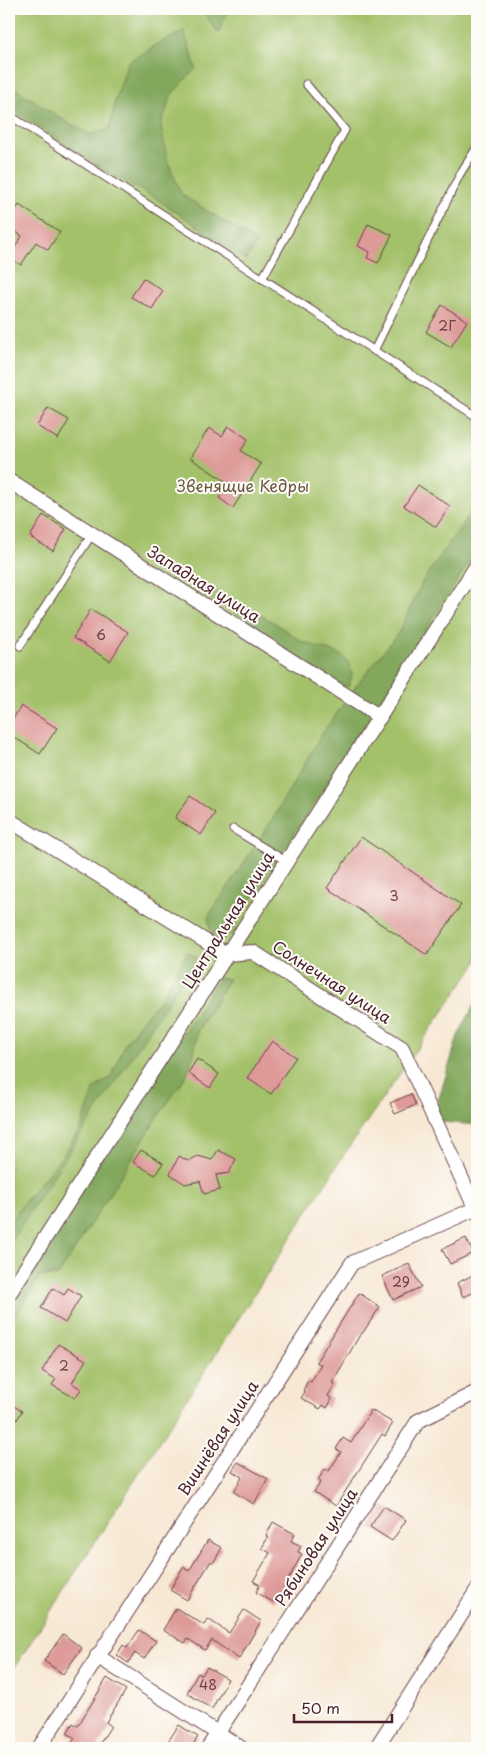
<svg xmlns="http://www.w3.org/2000/svg" width="486" height="1757" font-family="'Playpen Sans',sans-serif">
	<style>
		.green { fill: #a3c169; stroke: #76704a }
		.forest { fill: #82a75d; stroke: #666344 }
		.building { fill: #dd9a98 }
		.lines { fill: none; stroke-linecap: round; stroke-linejoin: round }
		.service-casing { stroke: #643d44; stroke-width: 9 }
		.minor-casing { stroke: #643d44; stroke-width: 16 }
		.service { stroke: #fff; stroke-width: 7 }
		.minor { stroke: #fff; stroke-width: 14 }
		.labels { text-anchor: middle; stroke-width: 4; stroke-linejoin: round; paint-order: stroke }
		.number-label { font-size: 14px; fill: #6f3e46 }
		.park-label { font-size: 16px; fill: #695841; stroke: #fdfcf7 }
		.street-label { font-size: 16px; fill: #4a1f2b; stroke: #fdfcf7 }
	</style>
	<rect width="100%" height="100%" fill="#fdfcf7"/>
	<filter id="ink" filterUnits="userSpaceOnUse"><feTurbulence type="fractalNoise" baseFrequency=".02" numOctaves="2"/><feDisplacementMap in="SourceGraphic" scale="10" xChannelSelector="R" yChannelSelector="G"/><feConvolveMatrix kernelMatrix="1 2 1 2 8 2 1 2 1" color-interpolation-filters="sRGB"/></filter>
	<filter id="wash" filterUnits="userSpaceOnUse"><feTurbulence type="fractalNoise" baseFrequency=".0096" numOctaves="4" result="noise"/><feDisplacementMap in="SourceGraphic" scale="20" xChannelSelector="R" yChannelSelector="G"/><feGaussianBlur stdDeviation="1.12" result="paint"/><feColorMatrix in="noise" values="0 0 0 0 0 0 0 0 0 0 0 0 0 0 0 0 0 1.4 0 .05"/><feComposite in="paint" operator="in"/></filter>
	<g filter="url(#wash)">
		<rect width="100%" height="100%" fill="#f7e8d4"/>
		<polygon class="green" points="9,9 477,9 477,962 345,1153 9,1676"/>
		<g class="forest">
			<polygon points="201,9 229,9 218,33"/>
			<polygon points="184,31 196,68 171,95 161,125 167,160 182,195 257,242 246,260 157,199 104,170 9,107 9,84 60,118 89,134 109,130 115,102 128,62 158,44"/>
			<polygon points="477,503 477,550 229,935 220,941 210,929 208,917 269,825 322,734 356,686 399,632 423,581"/>
			<polygon points="208,588 275,623 301,641 340,654 349,663 352,675 349,686 342,686 313,668 227,608 200,593"/>
			<polygon points="187,952 197,957 9,1244 9,1223 26,1200 61,1158 81,1127 95,1088 111,1077 126,1042 143,1019 161,999"/>
			<polygon points="219,978 229,979 198,1030 193,1057 186,1076 159,1115 58,1276 40,1276 9,1326 9,1307 69,1209"/>
			<polygon points="477,999 477,1125 432,1121 458,1036"/>
		</g>
		<g id="blocks">
			<g class="building">
				<polygon points="19,205 60,232 48,250 36,242 21,265 9,257 22,236 9,227 9,220"/>
				<polygon points="368,224 392,235 378,263 367,258 370,252 358,246"/>
				<polygon points="143,278 163,291 152,309 131,297"/>
				<polygon points="442,305 467,321 451,347 426,332"/>
				<polygon points="48,408 69,420 58,439 37,426"/>
				<polygon points="228,426 248,439 241,451 261,464 233,508 219,498 228,483 190,458 209,428 222,436"/>
				<polygon points="418,485 450,506 436,527 404,506"/>
				<polygon points="43,515 66,529 53,551 30,537"/>
				<polygon points="91,609 128,632 110,661 73,638"/>
				<polygon points="21,706 57,728 40,754 9,734 9,725"/>
				<polygon points="190,796 215,813 201,835 175,818"/>
				<polygon points="361,837 461,905 427,955 327,888"/>
				<polygon points="272,1041 296,1057 271,1094 247,1078"/>
				<polygon points="197,1059 219,1074 210,1088 188,1073"/>
				<polygon points="411,1094 416,1105 395,1114 390,1103"/>
				<polygon points="141,1150 163,1163 155,1175 133,1162"/>
				<polygon points="218,1150 236,1159 229,1173 216,1175 220,1190 204,1194 200,1181 185,1184 170,1174 179,1156 188,1161 198,1156 212,1160"/>
				<polygon points="466,1238 473,1253 450,1264 442,1249"/>
				<polygon points="409,1264 421,1287 393,1300 382,1276"/>
				<polygon points="477,1273 477,1291 463,1297 457,1283"/>
				<polygon points="53,1288 64,1295 68,1288 81,1296 65,1323 41,1308"/>
				<polygon points="359,1293 380,1307 362,1334 361,1333 332,1383 335,1384 328,1396 332,1399 327,1408 323,1405 320,1409 301,1398 305,1392 303,1391 308,1380 311,1382 321,1364 316,1362"/>
				<polygon points="58,1344 86,1360 72,1383 81,1389 75,1398 52,1385 56,1379 42,1371"/>
				<polygon points="9,1403 22,1411 9,1433"/>
				<polygon points="371,1410 393,1423 385,1436 382,1434 336,1506 314,1492 321,1482 318,1480 325,1469 329,1471 341,1452 336,1449 343,1438 351,1443"/>
				<polygon points="238,1462 268,1479 254,1504 234,1492 242,1477 232,1471"/>
				<polygon points="384,1506 406,1520 392,1541 370,1527"/>
				<polygon points="273,1522 295,1534 291,1541 301,1546 298,1552 302,1554 286,1584 288,1586 281,1596 278,1594 273,1602 256,1592 260,1585 253,1581 270,1553 262,1548 268,1537 266,1536"/>
				<polygon points="208,1540 222,1548 213,1563 211,1561 187,1600 170,1590 183,1567 189,1571"/>
				<polygon points="176,1608 204,1625 208,1619 229,1633 244,1610 261,1621 239,1659 212,1640 205,1650 188,1639 185,1643 163,1630"/>
				<polygon points="139,1630 156,1641 144,1659 135,1653 128,1663 117,1655 123,1645 127,1648"/>
				<polygon points="63,1634 82,1648 63,1674 44,1661"/>
				<polygon points="207,1667 228,1679 212,1709 187,1693 198,1673 202,1675"/>
				<polygon points="107,1678 126,1690 106,1722 111,1726 97,1748 68,1748 75,1738 67,1733 73,1723 78,1726"/>
				<polygon points="179,1725 198,1737 191,1748 175,1748 167,1743"/>
			</g>
		</g>
	</g>
	<g filter="url(#ink)">
		<use href="#blocks" fill-opacity="0" stroke="#643d44" stroke-width="1"/>
		<g class="lines">
			<g class="service-casing">
				<g id="service">
					<polyline points="9,115 477,417"/>
					<polyline points="262,279 345,130 306,84"/>
					<polyline points="374,351 460,174 477,147"/>
					<polyline points="20,646 92,534"/>
					<polyline points="233,829 286,861"/>
				</g>
			</g>
			<g class="minor-casing">
				<g id="minor">
					<polyline points="9,481 380,717"/>
					<polyline points="9,820 226,954 253,952 402,1048 477,1212"/>
					<polyline points="9,1294 477,565"/>
					<polyline points="97,1656 241,1748"/>
					<polyline points="39,1748 352,1263 477,1208"/>
					<polyline points="208,1748 418,1421 477,1392"/>
					<polyline points="376,1748 477,1590"/>
				</g>
			</g>
			<use href="#service" class="service"/>
			<use href="#minor" class="minor"/>
		</g>
	</g>
	<g class="labels">
		<g class="number-label">
			<text x="447" y="331">2Г</text>
			<text x="101" y="640">6</text>
			<text x="394" y="901">3</text>
			<text x="401" y="1287">29</text>
			<text x="64" y="1371">2</text>
			<text x="208" y="1690">48</text>
		</g>
		<g class="park-label">
			<text x="243" y="492">Звенящие Кедры</text>
		</g>
		<g class="street-label">
			<text transform="translate(204 584) rotate(32)" y="6">Западная улица</text>
			<text transform="translate(228 920) rotate(-58)" y="6">Центральная улица</text>
			<text transform="translate(332 982) rotate(33)" y="6">Солнечная улица</text>
			<text transform="translate(218 1438) rotate(-57)" y="6">Вишнёвая улица</text>
			<text transform="translate(316 1547) rotate(-57)" y="6">Рябиновая улица</text>
		</g>
	</g>
	<rect width="486" height="1757" fill="none" stroke="#fdfcf7" stroke-width="30"/>
	<path d="M294 1714v8h98v-8" fill="none" stroke="#4a1f2b" stroke-width="2.5"/>
	<text x="301" y="1714" font-size="15" fill="#4a1f2b" stroke="#fdfcf7" stroke-width="4" paint-order="stroke">50 m</text>
</svg>
